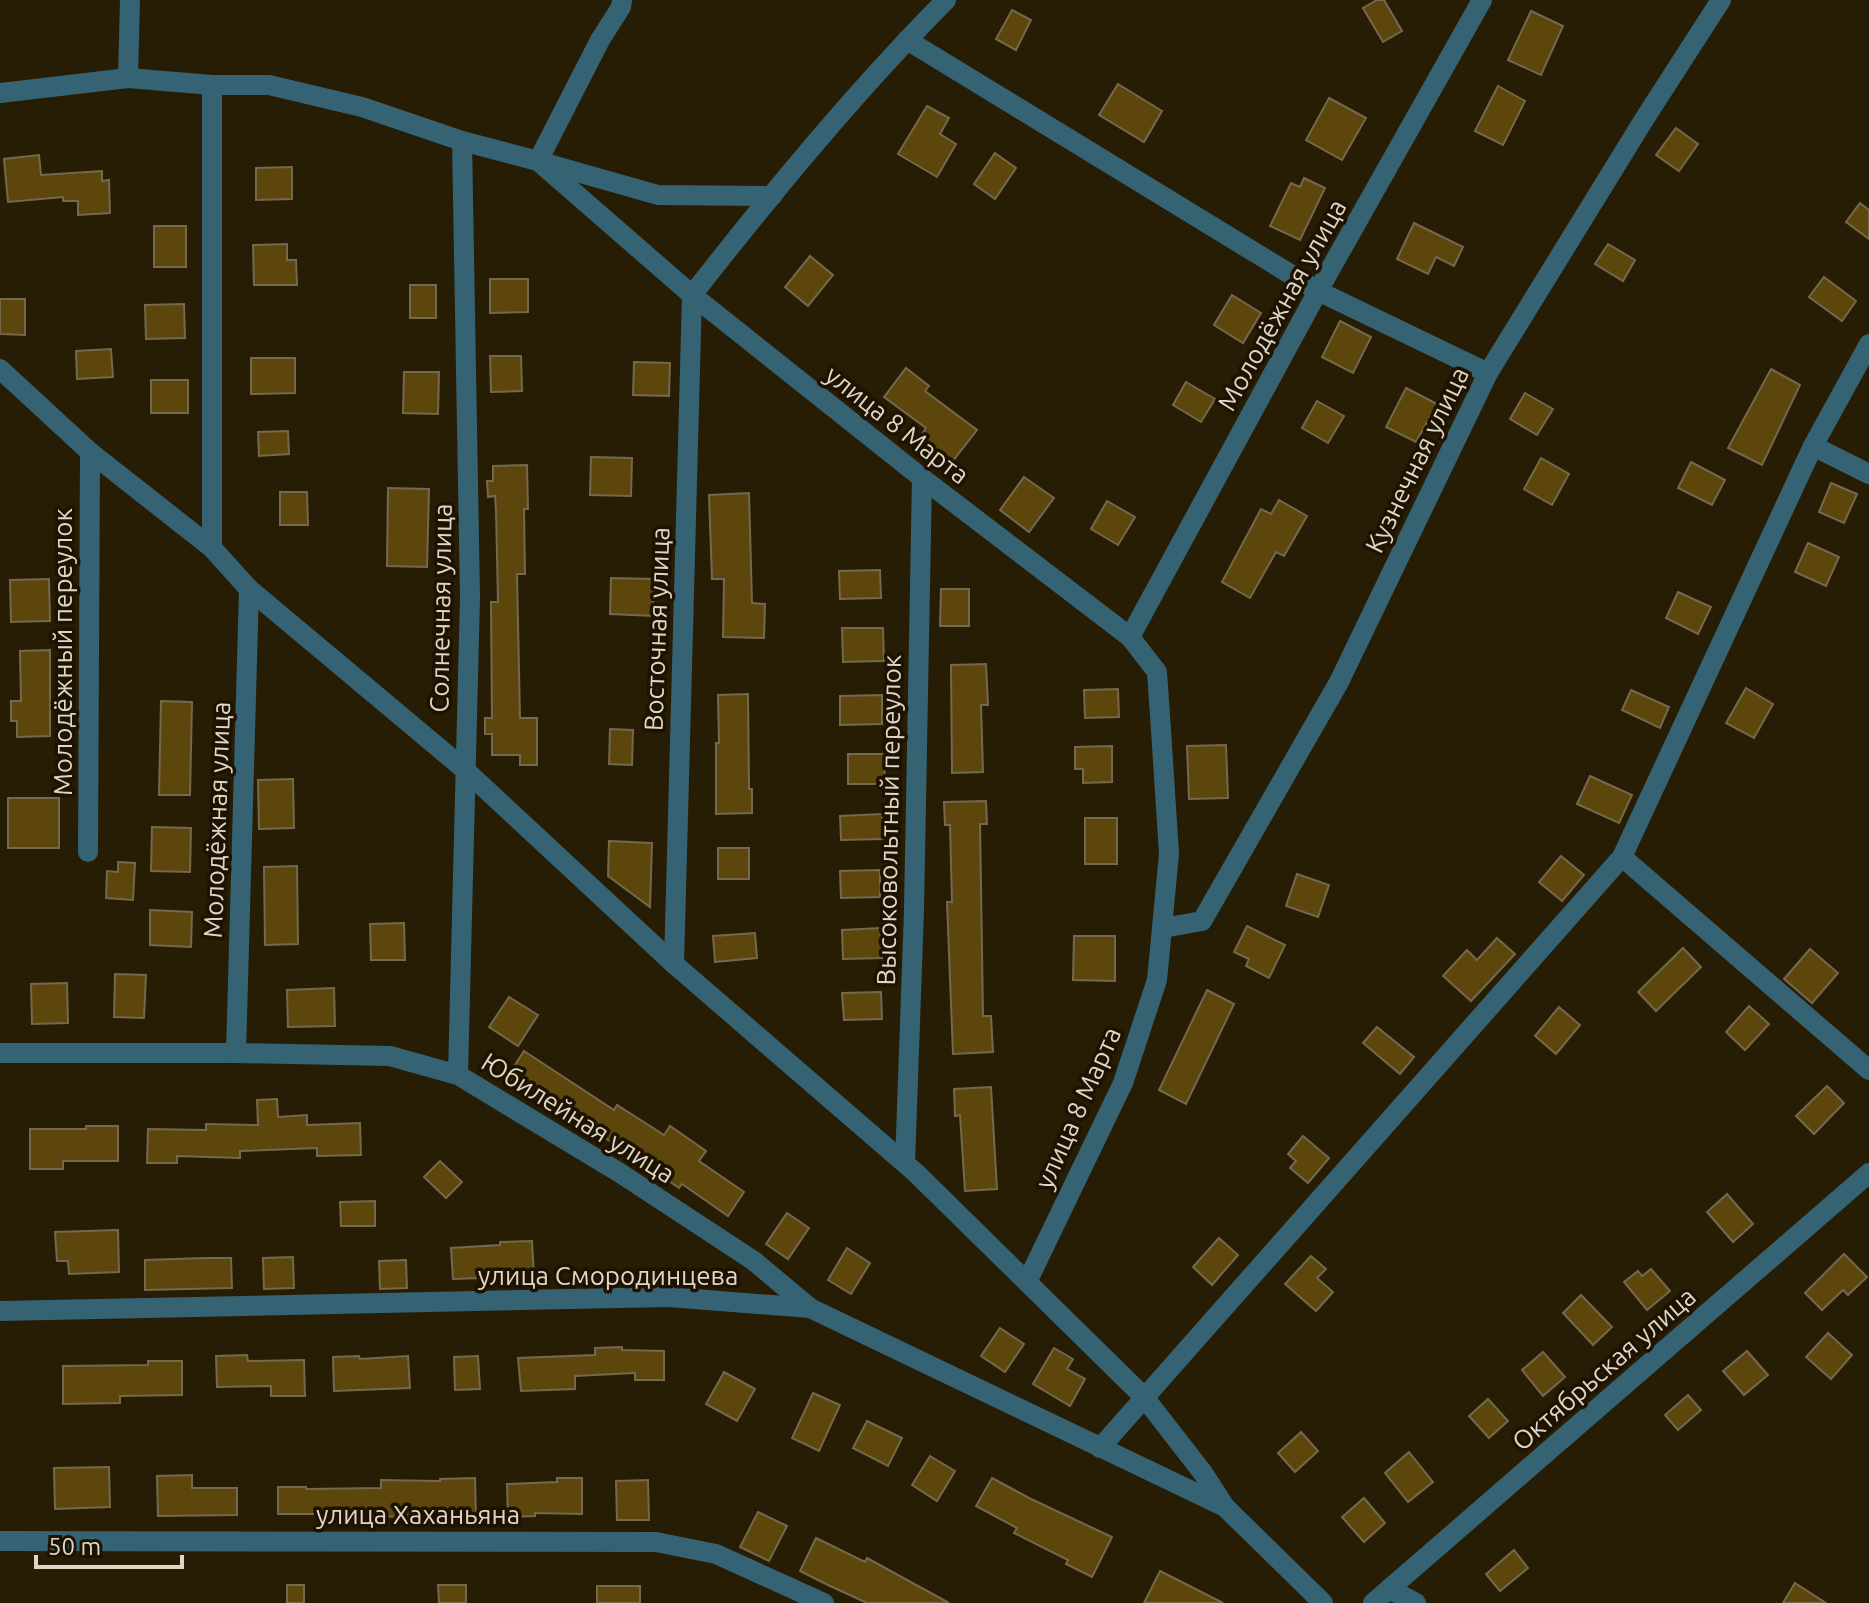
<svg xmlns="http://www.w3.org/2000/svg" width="1869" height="1603" font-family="Ubuntu,sans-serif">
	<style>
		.building { fill: #5c460c; stroke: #74684e; stroke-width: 2 }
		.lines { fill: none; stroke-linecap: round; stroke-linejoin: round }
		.minor { stroke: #356374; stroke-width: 20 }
		.labels { text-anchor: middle; stroke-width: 7; stroke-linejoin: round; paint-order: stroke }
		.street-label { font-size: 26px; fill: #ded7c9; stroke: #1e1300 }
	</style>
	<rect width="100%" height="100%" fill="#271d05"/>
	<g class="building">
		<polygon points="1377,0 1384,0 1402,31 1383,42 1363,8"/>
		<polygon points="1012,10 1031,20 1016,50 996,39"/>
		<polygon points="1531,11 1563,26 1541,75 1508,60"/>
		<polygon points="1118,84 1162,111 1144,142 1099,115"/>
		<polygon points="1498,86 1525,101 1503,145 1475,131"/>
		<polygon points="1329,98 1366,118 1342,160 1306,140"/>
		<polygon points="927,106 949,118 940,134 956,144 937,177 898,154"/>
		<polygon points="1676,128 1698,144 1679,171 1656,155"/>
		<polygon points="995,153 1016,168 995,199 974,184"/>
		<polygon points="39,155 41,175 102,171 102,181 109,180 110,213 78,215 78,201 63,201 63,197 8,202 4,159"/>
		<polygon points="292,167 292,199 256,200 256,168"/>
		<polygon points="1304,178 1325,188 1300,240 1270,226 1291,183 1300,187"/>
		<polygon points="1860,203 1869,210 1869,239 1846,222"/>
		<polygon points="1414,223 1463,247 1454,266 1436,257 1428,274 1397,259"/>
		<rect x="154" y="226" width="32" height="41"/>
		<polygon points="287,244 287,260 296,260 297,285 254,285 253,245"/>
		<polygon points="1608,244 1635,260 1623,281 1595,264"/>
		<polygon points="810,256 833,275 808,306 785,287"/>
		<polygon points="1824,277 1856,301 1842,321 1809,297"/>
		<polygon points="490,279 528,279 528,312 490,313"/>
		<rect x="410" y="285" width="26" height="33"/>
		<polygon points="1232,295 1261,313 1243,343 1214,325"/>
		<polygon points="0,299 25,299 25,335 0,334"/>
		<polygon points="184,304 185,338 146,339 145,305"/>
		<polygon points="1340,321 1371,337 1353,373 1322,357"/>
		<polygon points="111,349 113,377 77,379 76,351"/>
		<polygon points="490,356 521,356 522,391 491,392"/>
		<polygon points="251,358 295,358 295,393 251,394"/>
		<polygon points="634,362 670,363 669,396 633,395"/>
		<polygon points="906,368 929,386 925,391 977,430 952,462 920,437 926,428 884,397"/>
		<polygon points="1771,369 1800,385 1762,465 1728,448"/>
		<polygon points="404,372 439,372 438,414 403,413"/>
		<rect x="151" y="380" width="37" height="33"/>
		<polygon points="1186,382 1215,399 1201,422 1173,405"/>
		<polygon points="1406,388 1437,404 1416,442 1386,427"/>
		<polygon points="1525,393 1553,409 1537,435 1510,419"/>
		<polygon points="1317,401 1344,416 1328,443 1302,428"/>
		<polygon points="288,431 289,454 259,456 258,432"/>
		<polygon points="591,457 632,458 631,496 590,495"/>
		<polygon points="1541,458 1569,474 1552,505 1524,489"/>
		<polygon points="1691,462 1725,480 1712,505 1678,488"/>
		<polygon points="527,465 528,509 524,509 525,574 517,574 520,718 537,718 537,765 520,765 520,755 492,755 492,734 485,734 485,718 492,718 491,602 498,602 496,510 495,496 488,497 487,481 493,481 493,466"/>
		<polygon points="1024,477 1054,498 1029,532 1000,510"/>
		<polygon points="1831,483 1857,494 1844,523 1819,512"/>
		<polygon points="388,488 429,489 427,567 387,566"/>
		<polygon points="280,492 307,492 308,525 280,525"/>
		<polygon points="749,493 752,603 765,604 764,638 723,637 724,579 712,579 709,495"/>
		<polygon points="1279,500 1307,516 1284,556 1276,552 1250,598 1222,582 1261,509 1271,514"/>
		<polygon points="1107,501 1135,517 1118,545 1091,529"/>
		<polygon points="1808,543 1839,557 1826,586 1795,572"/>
		<polygon points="880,570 881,598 840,599 839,571"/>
		<polygon points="611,578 654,579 653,616 610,614"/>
		<polygon points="49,579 50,621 11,622 10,580"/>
		<polygon points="941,589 969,589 969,626 940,626"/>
		<polygon points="1678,592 1711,607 1698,634 1666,618"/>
		<polygon points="842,628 883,628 884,661 843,662"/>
		<polygon points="50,650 50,736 17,737 17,721 11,721 11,701 21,701 20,651"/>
		<polygon points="986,664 988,705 981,705 983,772 952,773 951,665"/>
		<polygon points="1746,688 1773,704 1754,738 1726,723"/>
		<polygon points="1118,689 1119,717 1085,718 1084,690"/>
		<polygon points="1631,690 1669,707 1660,728 1622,710"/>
		<polygon points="748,694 749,789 752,789 752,813 716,814 716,743 719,743 718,695"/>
		<polygon points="882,695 882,724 840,725 840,696"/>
		<polygon points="161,701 192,702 190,795 159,795"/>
		<polygon points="610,729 633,730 632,765 609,764"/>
		<polygon points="1226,745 1228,798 1189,799 1187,746"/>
		<polygon points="1112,746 1112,782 1083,783 1083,769 1075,769 1075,747"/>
		<polygon points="848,754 884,754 885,784 848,784"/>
		<polygon points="1590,776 1632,795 1619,823 1577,804"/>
		<polygon points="293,779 294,828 259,829 258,780"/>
		<rect x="8" y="798" width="51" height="50"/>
		<polygon points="986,801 987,824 980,824 983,1016 991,1016 993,1052 953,1054 947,902 952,902 950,825 945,825 944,802"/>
		<polygon points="882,814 883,839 841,840 840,816"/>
		<rect x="1085" y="818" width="32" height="46"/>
		<polygon points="152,827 191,828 190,872 151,871"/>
		<polygon points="609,841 652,843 650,907 608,876"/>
		<rect x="718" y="848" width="31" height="31"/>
		<polygon points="1561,856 1584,875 1562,901 1539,882"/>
		<polygon points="118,862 135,863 133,900 106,898 107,871 118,872"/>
		<polygon points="297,866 298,944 265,945 264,867"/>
		<polygon points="880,870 880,897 841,898 840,871"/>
		<polygon points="1297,874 1329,885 1318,917 1286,906"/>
		<polygon points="150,910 192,912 191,947 150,945"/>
		<polygon points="404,923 405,960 371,960 370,924"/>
		<polygon points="1247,926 1285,945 1269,978 1246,966 1249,959 1234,952"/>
		<polygon points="880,928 882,958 843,959 842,930"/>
		<polygon points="755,933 757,958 715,962 713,936"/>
		<polygon points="1074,936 1115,936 1115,981 1073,980"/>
		<polygon points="1497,938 1515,954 1471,1001 1443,976 1467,950 1477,960"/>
		<polygon points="1683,948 1701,967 1656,1011 1638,992"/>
		<polygon points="1810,949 1838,973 1812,1003 1784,979"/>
		<polygon points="115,974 146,975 144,1018 114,1017"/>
		<polygon points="67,983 68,1023 32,1024 31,984"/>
		<polygon points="334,988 335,1026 288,1027 287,990"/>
		<polygon points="1207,990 1234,1004 1186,1104 1159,1090"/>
		<polygon points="881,992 882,1019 844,1020 842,993"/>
		<polygon points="509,997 538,1015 518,1046 489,1027"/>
		<polygon points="1749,1006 1769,1024 1745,1050 1726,1032"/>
		<polygon points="1559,1007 1580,1025 1556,1054 1535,1036"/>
		<polygon points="1377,1027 1414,1057 1400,1074 1363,1043"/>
		<polygon points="524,1051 614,1110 617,1105 664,1135 670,1126 706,1151 699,1161 744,1192 728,1216 682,1184 679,1188 537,1092 534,1097 506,1079"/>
		<polygon points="1827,1086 1844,1103 1814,1134 1796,1116"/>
		<polygon points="991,1087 997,1189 965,1191 960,1115 955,1116 954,1089"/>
		<polygon points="277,1099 278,1117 307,1115 307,1125 360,1123 361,1155 317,1156 317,1148 240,1151 240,1158 177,1156 177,1163 147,1163 148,1129 206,1130 206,1124 258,1125 257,1100"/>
		<polygon points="86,1126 118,1126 118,1161 63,1161 63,1169 30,1169 30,1129 86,1129"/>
		<polygon points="1303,1136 1329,1158 1308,1183 1290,1168 1296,1161 1288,1154"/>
		<polygon points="440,1161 462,1182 446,1198 424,1177"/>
		<polygon points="1727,1194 1753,1224 1733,1242 1707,1212"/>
		<polygon points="375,1201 375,1226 341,1226 340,1202"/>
		<polygon points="787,1213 809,1228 788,1259 766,1244"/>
		<polygon points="118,1230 119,1272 69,1274 68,1261 57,1261 55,1232"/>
		<polygon points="1219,1238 1238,1255 1212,1285 1193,1267"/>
		<polygon points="532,1241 534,1276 453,1279 451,1248 500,1245 500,1242"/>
		<polygon points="847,1248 870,1263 851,1294 828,1280"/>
		<polygon points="1844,1254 1867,1277 1848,1295 1843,1290 1822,1310 1805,1293"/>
		<polygon points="1311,1256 1326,1269 1317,1278 1333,1292 1316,1311 1285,1284"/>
		<polygon points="293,1257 294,1288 264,1289 263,1258"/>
		<polygon points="205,1258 231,1258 232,1288 145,1290 145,1260"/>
		<polygon points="406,1260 407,1288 380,1289 379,1261"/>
		<polygon points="1651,1269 1670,1291 1647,1310 1624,1282 1638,1271 1642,1276"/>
		<polygon points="1581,1295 1612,1327 1593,1345 1563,1313"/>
		<polygon points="1000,1328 1024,1344 1005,1372 981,1356"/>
		<polygon points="1828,1333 1852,1355 1831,1379 1806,1357"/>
		<polygon points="622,1347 622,1350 664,1351 664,1380 635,1380 635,1373 575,1376 575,1389 521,1391 518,1358 595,1355 595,1348"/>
		<polygon points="1054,1348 1073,1359 1067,1369 1085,1379 1070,1406 1033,1384"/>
		<polygon points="1747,1351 1768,1375 1744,1395 1723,1371"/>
		<polygon points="1543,1352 1565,1377 1543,1396 1522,1370"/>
		<polygon points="247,1355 248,1361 304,1360 305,1396 271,1396 271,1386 217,1387 216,1356"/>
		<polygon points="359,1356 360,1359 408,1356 410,1388 334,1391 333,1357"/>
		<polygon points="478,1356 480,1389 455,1390 454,1357"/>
		<polygon points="148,1361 182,1361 182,1395 120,1396 120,1403 63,1404 63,1366 148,1365"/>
		<polygon points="724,1372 755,1389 737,1421 706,1404"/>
		<polygon points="813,1393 840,1405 819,1451 792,1438"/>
		<polygon points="1688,1395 1701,1410 1678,1430 1665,1415"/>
		<polygon points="1488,1399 1508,1421 1489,1438 1469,1416"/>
		<polygon points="867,1421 902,1438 888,1466 853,1448"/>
		<polygon points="1301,1432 1318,1451 1295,1472 1278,1453"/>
		<polygon points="1409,1452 1433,1482 1408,1502 1385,1473"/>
		<polygon points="930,1456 955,1471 937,1501 912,1485"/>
		<polygon points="109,1467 110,1507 55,1509 54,1468"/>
		<polygon points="192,1475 192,1488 237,1488 237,1515 158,1516 157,1476"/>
		<polygon points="475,1478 476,1516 327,1517 327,1514 278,1514 278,1487 306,1487 306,1489 381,1488 381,1480 440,1481 440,1479"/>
		<polygon points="557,1478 582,1478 582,1514 535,1513 535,1516 508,1517 507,1484 557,1482"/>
		<polygon points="992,1478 1031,1499 1112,1537 1092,1577 1066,1564 1068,1560 1014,1533 1017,1528 976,1506"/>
		<polygon points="648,1480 649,1520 617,1520 616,1481"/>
		<polygon points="1364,1498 1385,1523 1364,1542 1342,1517"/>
		<polygon points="758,1512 787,1526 769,1561 740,1547"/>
		<polygon points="816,1538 865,1562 867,1558 949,1603 867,1603 828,1585 800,1571"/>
		<polygon points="1514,1550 1528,1568 1500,1591 1486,1574"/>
		<polygon points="1160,1571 1223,1603 1144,1603"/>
		<polygon points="1795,1583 1826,1603 1783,1603"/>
		<rect x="287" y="1585" width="17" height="18"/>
		<polygon points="438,1585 466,1585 466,1603 439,1603"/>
		<rect x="597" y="1586" width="43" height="17"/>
	</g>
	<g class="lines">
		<g class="minor">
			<polyline points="622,0 621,7 600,40 538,161 658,195 772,196"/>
			<polyline points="907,40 1318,291 1488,373"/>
			<polyline points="128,78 130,0"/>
			<polyline points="0,93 128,78 212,85 269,85 362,107 462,141 538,161 692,295 922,478 1130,637 1157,672 1161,730 1169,854 1157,980 1123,1083 1027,1282"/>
			<path d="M 692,295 C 772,193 855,92 946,0"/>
			<polyline points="0,369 90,452 212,548 249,589 464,769 674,964 916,1173 1144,1397 1203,1473 1225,1507"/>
			<polyline points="1813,446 1869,474"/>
			<polyline points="212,548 212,85"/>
			<polyline points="1130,637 1318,291 1482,0"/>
			<polyline points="88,852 90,452"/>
			<polyline points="1622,857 1869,1070"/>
			<polyline points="1163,928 1202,921 1339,682 1488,373 1645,118 1721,0"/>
			<polyline points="674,964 692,295"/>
			<polyline points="0,1053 236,1053 390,1056 458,1075 620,1173 754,1261 810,1308"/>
			<polyline points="236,1053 249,589"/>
			<polyline points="458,1075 470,597 462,141"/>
			<polyline points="905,1163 914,910 922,478"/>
			<polyline points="0,1311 669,1297 810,1308 1225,1507 1323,1603"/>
			<polyline points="1100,1448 1622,857 1813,446 1869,344"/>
			<polyline points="0,1541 656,1542 716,1554 824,1603"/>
			<polyline points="1389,1589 1416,1603"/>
			<polyline points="1373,1603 1869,1173"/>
		</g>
	</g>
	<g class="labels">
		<g class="street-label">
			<text transform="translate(1282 305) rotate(-61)" y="9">Молодёжная улица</text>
			<text transform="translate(897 425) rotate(38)" y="9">улица 8 Марта</text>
			<text transform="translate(1417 460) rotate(-64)" y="9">Кузнечная улица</text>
			<text transform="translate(441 608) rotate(-89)" y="9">Солнечная улица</text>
			<text transform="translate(657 629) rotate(-88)" y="9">Восточная улица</text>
			<text transform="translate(63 652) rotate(-90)" y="9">Молодёжный переулок</text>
			<text transform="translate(217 820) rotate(-88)" y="9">Молодёжная улица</text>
			<text transform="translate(889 820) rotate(-89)" y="9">Высоковольтный переулок</text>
			<text transform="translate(1078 1108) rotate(-66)" y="9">улица 8 Марта</text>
			<text transform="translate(578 1118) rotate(32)" y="9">Юбилейная улица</text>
			<text x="608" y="1285">улица Смородинцева</text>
			<text transform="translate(1604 1369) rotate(-41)" y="9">Октябрьская улица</text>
			<text x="418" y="1524">улица Хаханьяна</text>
		</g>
	</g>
	<path d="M36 1555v12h146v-12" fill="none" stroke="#ded7c9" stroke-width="4"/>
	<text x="48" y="1555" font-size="24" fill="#ded7c9" stroke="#1e1300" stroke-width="6" paint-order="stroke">50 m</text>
</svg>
